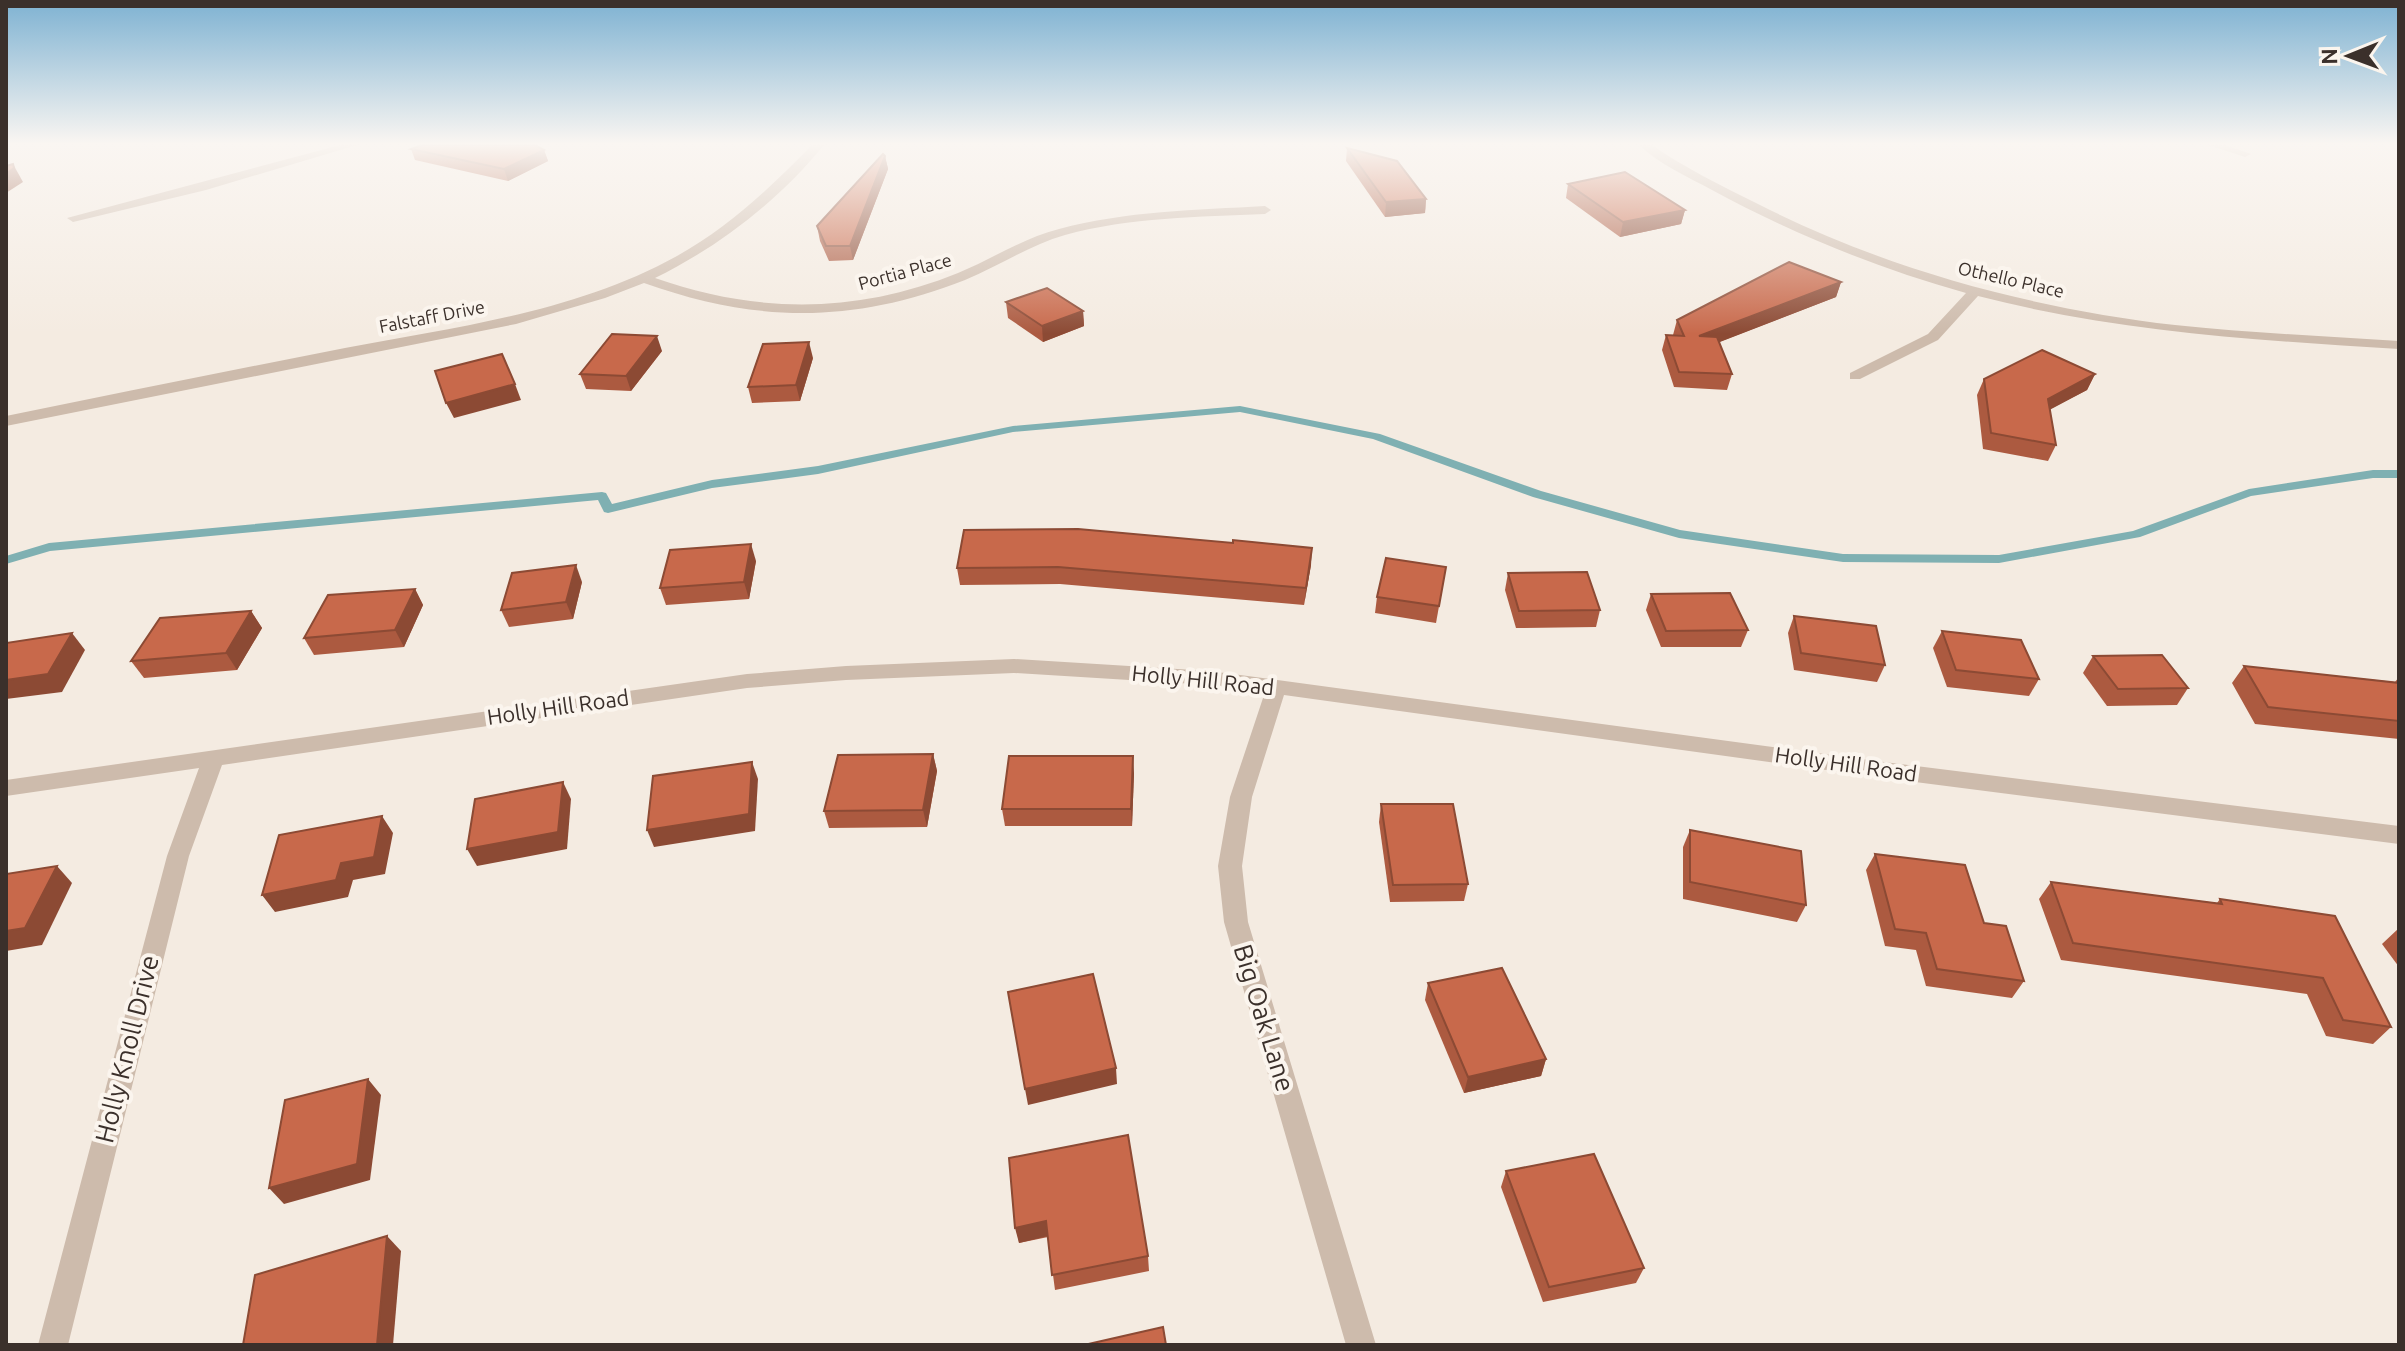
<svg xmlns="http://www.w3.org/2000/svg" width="2405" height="1351" font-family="Ubuntu,sans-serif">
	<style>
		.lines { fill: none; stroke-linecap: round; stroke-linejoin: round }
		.stream { fill: #7fb0b2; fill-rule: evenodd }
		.minor { fill: #cdbbac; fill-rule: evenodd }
		.wall { fill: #ac5a40 }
		.shaded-wall { fill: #8c4a34 }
		.building { fill: #c8694b; stroke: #8c4a34; stroke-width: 2 }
		.labels { text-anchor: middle; stroke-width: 8; stroke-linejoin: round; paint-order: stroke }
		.far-street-label { font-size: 18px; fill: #3b302b; stroke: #fbf5ee }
		.street-label { font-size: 22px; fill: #3b302b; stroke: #fbf5ee }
		.near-street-label { font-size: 26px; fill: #3b302b; stroke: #fbf5ee }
	</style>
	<rect width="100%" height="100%" fill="#f4ebe1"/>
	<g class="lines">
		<polygon class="stream" points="1240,406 1380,434 1541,491 1680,530 1843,554 1999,555 2133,531 2249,489 2373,470 2399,470 2399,478 2373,478 2251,496 2140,537 1999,563 1843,562 1679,538 1533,497 1373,439 1240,412 1013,432 818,474 712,488 608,513 604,512 598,500 50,551 6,564 6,556 49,543 602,492 606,493 612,504 712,480 818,466 1013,426"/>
		<g class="minor">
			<polygon points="340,145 357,145 206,190 73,222 67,218"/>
			<path d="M 812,145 L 824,145 C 778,201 720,246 655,278 C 757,314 857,314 958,273 C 992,259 1023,238 1059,229 C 1126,211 1196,210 1265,206 L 1271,210 L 1265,214 C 1199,217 1130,217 1065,235 C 1030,245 999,266 965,280 C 853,324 756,323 644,283 L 605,298 L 516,324 L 6,426 L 6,416 C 119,393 232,370 345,348 C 457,327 576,312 677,256 C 729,227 771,187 812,145 Z"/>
			<path d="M 1639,145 L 1652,145 C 1685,168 1722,186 1758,204 C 1888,270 2030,308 2175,325 C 2249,333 2324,336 2399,341 L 2399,349 C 2257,340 2117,332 1978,296 L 1938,340 L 1860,379 L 1850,379 L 1850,373 L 1928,334 L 1966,293 C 1877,268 1793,234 1712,190 C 1688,177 1659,164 1639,145 Z"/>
			<polygon points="2208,145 2225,145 2251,154 2245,157"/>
			<polygon points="1014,659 1210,671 1884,762 2399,826 2399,844 1884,778 1284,695 1252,797 1242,866 1248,922 1376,1345 1346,1345 1224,922 1218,866 1230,797 1265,692 1210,685 1014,673 846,680 747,688 222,765 189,856 68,1345 38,1345 167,856 199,768 6,796 6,780 747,674 846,666"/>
		</g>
	</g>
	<g class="wall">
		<polygon points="1347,148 1426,199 1425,213 1385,217 1346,161"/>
		<polygon points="411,149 544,150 548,161 508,181 415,160"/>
		<polygon points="885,156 888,169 853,260 829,261 820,241 817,226"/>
		<polygon points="1568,184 1685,210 1681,224 1620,237 1566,198"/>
		<polygon points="1841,282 1836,297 1719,342 1732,374 1727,390 1674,387 1662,350 1666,335 1673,335 1677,320"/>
		<polygon points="1006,302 1083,311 1084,326 1043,342 1008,318"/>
		<polygon points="662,351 631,391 586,389 580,374"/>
		<polygon points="813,358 800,401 752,403 748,387"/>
		<polygon points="2095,374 2087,390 2050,409 2056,445 2048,461 1983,449 1977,395 1984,379"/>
		<polygon points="756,561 749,599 666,605 660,588"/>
		<polygon points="1311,565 1304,605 1060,584 960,585 957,568"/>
		<polygon points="1446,567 1436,623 1375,613 1377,597"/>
		<polygon points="1508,573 1600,610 1596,627 1516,628 1505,590"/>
		<polygon points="582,582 573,619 509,627 501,610"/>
		<polygon points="415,589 423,605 404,647 314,655 304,638"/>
		<polygon points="1651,594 1748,630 1741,647 1661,647 1646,610"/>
		<polygon points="251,611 262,628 237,670 144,678 131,661"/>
		<polygon points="1794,616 1885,665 1877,682 1794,670 1788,633"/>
		<polygon points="1942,631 2039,679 2029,696 1947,687 1933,648"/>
		<polygon points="2093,656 2188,688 2177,705 2107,706 2083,673"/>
		<polygon points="2244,666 2395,682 2399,677 2399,739 2255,724 2232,683"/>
		<polygon points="933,754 937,771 927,827 829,828 824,811"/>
		<polygon points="1134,773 1132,826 1005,826 1002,809"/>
		<polygon points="1381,804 1468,884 1464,901 1390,902 1379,822"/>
		<polygon points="1690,830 1806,905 1797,922 1683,899 1683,847"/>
		<polygon points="1875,854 1984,923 2024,981 2012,998 1926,986 1916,950 1885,946 1866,870"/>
		<polygon points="2051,882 2217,903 2220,899 2391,1027 2373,1044 2326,1036 2307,994 2061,960 2039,899"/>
		<polygon points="2399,928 2399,967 2382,944"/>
		<polygon points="1428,983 1546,1059 1541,1076 1464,1093 1425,1000"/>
		<polygon points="1009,1158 1148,1256 1149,1271 1055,1290 1048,1237 1019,1243"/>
		<polygon points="1506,1171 1644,1268 1636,1283 1543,1302 1501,1187"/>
	</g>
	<g class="shaded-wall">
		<polygon points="544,150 548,161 508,181 504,169"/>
		<polygon points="885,156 888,169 853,260 850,246"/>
		<polygon points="13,164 23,182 6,193 6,174"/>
		<polygon points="1426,199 1425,213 1385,217 1386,202"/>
		<polygon points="1685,210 1681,224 1620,237 1623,222"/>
		<polygon points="1841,282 1836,297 1694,352 1699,336"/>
		<polygon points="1083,311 1084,326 1043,342 1042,326"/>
		<polygon points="657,336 662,351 631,391 626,376"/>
		<polygon points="809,342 813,358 800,401 796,385"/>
		<polygon points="2095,374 2087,390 2040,415 2048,399"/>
		<polygon points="515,384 521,400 454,418 446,403"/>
		<polygon points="751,544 756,561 749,599 744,582"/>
		<polygon points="1312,548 1311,565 1304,605 1306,588"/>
		<polygon points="576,565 582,582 573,619 566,602"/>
		<polygon points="415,589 423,605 404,647 395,630"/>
		<polygon points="251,611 262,628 237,670 226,653"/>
		<polygon points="72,633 85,650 62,692 6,699 6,680"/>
		<polygon points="933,754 937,771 927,827 923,810"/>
		<polygon points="1133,756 1134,773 1132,826 1131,809"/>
		<polygon points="752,762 758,779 755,831 654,847 647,830"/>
		<polygon points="563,782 571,799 567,849 477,866 467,849"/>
		<polygon points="382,816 393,833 385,874 353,880 348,897 275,912 262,895 341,863"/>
		<polygon points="57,866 72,883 42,945 6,951 6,931"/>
		<polygon points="1546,1059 1541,1076 1464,1093 1468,1077"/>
		<polygon points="1116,1068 1117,1084 1028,1105 1025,1089"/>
		<polygon points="368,1079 381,1095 370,1180 284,1204 269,1188"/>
		<polygon points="1046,1221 1048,1236 1019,1243 1015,1228"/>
		<polygon points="387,1236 401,1251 393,1345 377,1345"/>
	</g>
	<g class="building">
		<polygon points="422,145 535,145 544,150 504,169 411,149"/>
		<polygon points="1347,148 1397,161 1426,199 1386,202"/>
		<polygon points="883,154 885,156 850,246 826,246 817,226"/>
		<polygon points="13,164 14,168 6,174 6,166"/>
		<polygon points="1625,172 1685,210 1623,222 1568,184"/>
		<polygon points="1789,262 1841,282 1699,336 1717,337 1732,374 1679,372 1666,335 1684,336 1677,320"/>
		<polygon points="1047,288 1083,311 1042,326 1006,302"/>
		<polygon points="612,334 657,336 626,376 580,374"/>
		<polygon points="809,342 796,385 748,387 763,344"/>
		<polygon points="2042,350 2095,374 2048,399 2056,445 1991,433 1984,379"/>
		<polygon points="502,354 515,384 446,403 435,371"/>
		<polygon points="1078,529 1233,543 1233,540 1312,548 1306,588 1058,567 957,568 964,530"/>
		<polygon points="751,544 744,582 660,588 670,550"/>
		<polygon points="1386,558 1446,567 1439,606 1377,597"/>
		<polygon points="576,565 566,602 501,610 512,573"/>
		<polygon points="1587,572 1600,610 1519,611 1508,573"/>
		<polygon points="415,589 395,630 304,638 328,595"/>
		<polygon points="1730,593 1748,630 1666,631 1651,594"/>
		<polygon points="251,611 226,653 131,661 160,618"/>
		<polygon points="1794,616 1876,626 1885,665 1801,653"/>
		<polygon points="1942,631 2021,640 2039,679 1956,670"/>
		<polygon points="72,633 48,674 6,680 6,643"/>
		<polygon points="2162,655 2188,688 2118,689 2093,656"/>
		<polygon points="2244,666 2399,683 2399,721 2268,707"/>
		<polygon points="933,754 923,810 824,811 838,755"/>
		<polygon points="1009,756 1133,756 1131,809 1002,809"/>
		<polygon points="752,762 749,814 647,830 653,776"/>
		<polygon points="563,782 558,832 467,849 475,799"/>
		<polygon points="1381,804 1453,804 1468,884 1393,885"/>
		<polygon points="382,816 374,857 341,863 336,880 262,895 279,835"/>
		<polygon points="1690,830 1801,851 1806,905 1690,882"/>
		<polygon points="1875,854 1965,865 1984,923 2006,926 2024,981 1937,969 1926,933 1895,929"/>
		<polygon points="57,866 25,928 6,931 6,874"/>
		<polygon points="2051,882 2222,904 2220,899 2335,916 2391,1027 2343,1020 2323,978 2073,943"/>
		<polygon points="1502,968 1546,1059 1468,1077 1428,983"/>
		<polygon points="1093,974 1116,1068 1025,1089 1008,992"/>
		<polygon points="368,1079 357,1164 269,1188 285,1100"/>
		<polygon points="1128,1135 1148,1256 1052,1275 1046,1221 1015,1228 1009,1158"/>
		<polygon points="1594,1154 1644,1268 1549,1287 1506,1171"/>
		<polygon points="387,1236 377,1345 243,1345 255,1275"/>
		<polygon points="1163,1327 1166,1345 1084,1345"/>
	</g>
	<linearGradient id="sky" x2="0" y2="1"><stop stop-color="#7eb2d2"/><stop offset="0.43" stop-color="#faf6f2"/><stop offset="1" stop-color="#faf6f2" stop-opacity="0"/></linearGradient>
	<rect width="2405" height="334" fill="url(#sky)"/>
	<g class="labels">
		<g class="far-street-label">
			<text transform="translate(905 272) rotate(-15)" y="6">Portia Place</text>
			<text transform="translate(2011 280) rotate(13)" y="6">Othello Place</text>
			<text transform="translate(432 317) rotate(-11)" y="6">Falstaff Drive</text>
		</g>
		<g class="street-label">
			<text transform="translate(1203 680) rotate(6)" y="8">Holly Hill Road</text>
			<text transform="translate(558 707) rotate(-8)" y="8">Holly Hill Road</text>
			<text transform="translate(1846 764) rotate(8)" y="8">Holly Hill Road</text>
		</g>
		<g class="near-street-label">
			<text transform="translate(1264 1018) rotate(73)" y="9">Big Oak Lane</text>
			<text transform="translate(127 1049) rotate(-76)" y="9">Holly Knoll Drive</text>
		</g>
	</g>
	<rect width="2405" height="1351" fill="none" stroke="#3b302b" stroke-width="16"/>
	<g transform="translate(2349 56) rotate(269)" stroke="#fbf5ee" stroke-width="6" paint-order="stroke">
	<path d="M0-6L14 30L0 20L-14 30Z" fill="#3b302b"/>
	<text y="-12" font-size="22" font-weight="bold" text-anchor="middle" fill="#3b302b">N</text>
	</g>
</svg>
